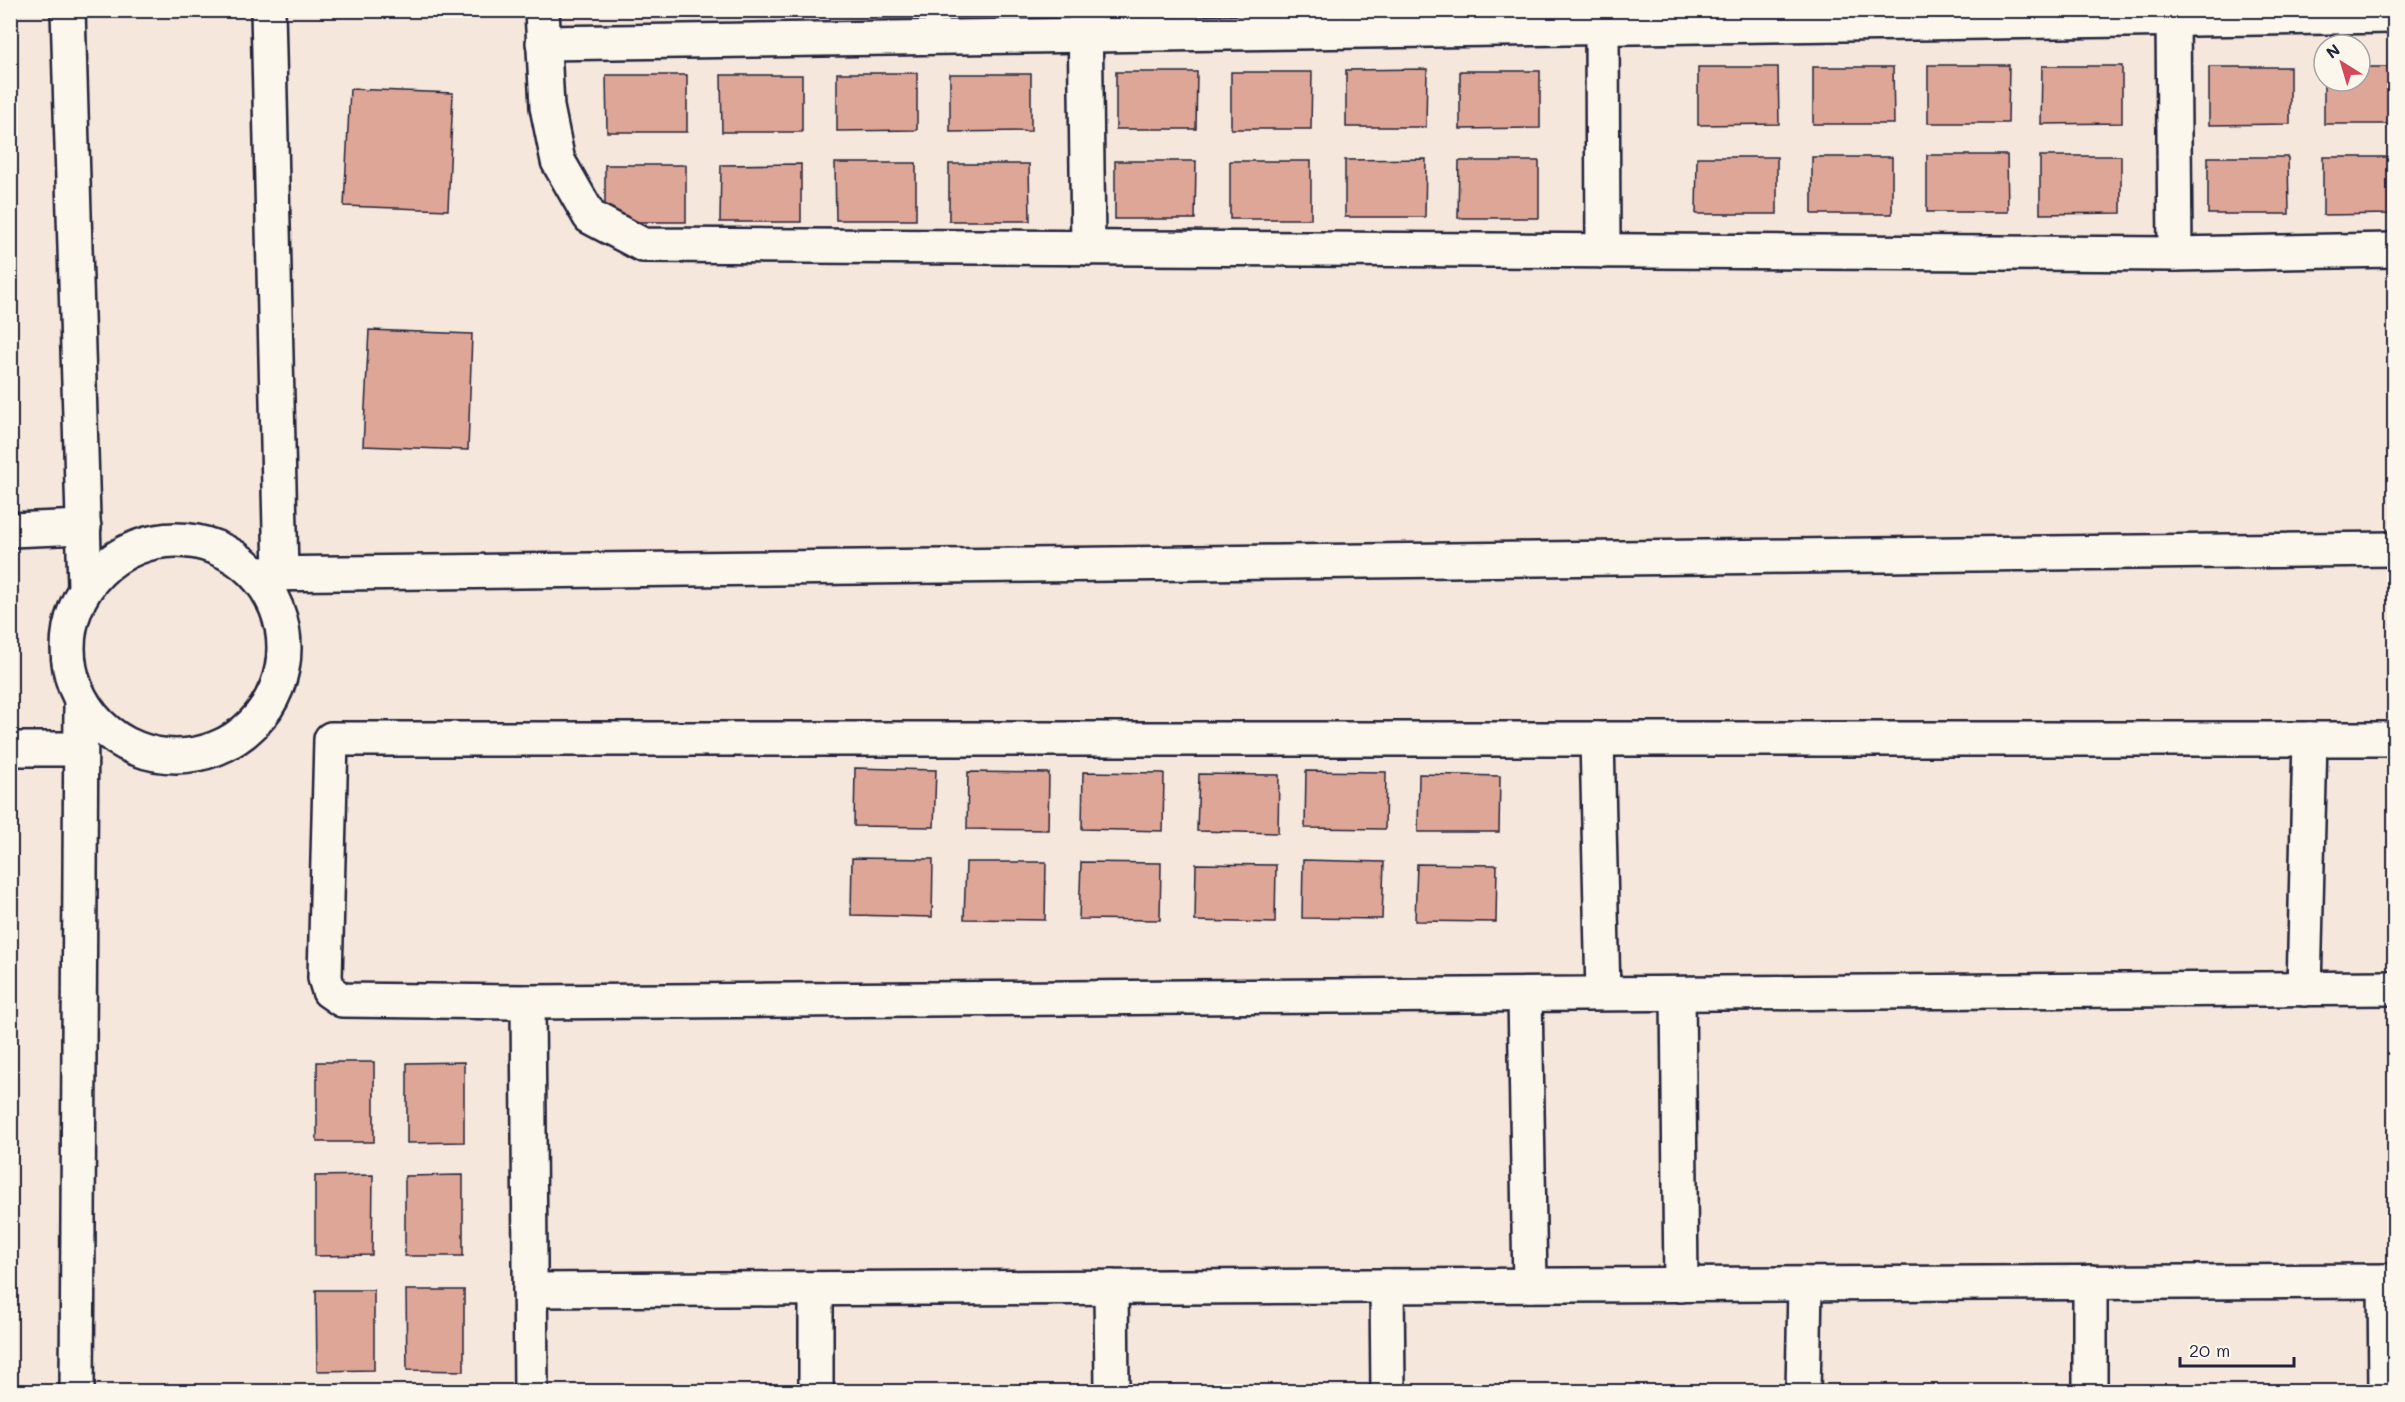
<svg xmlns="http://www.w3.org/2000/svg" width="2405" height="1402" font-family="Mali,sans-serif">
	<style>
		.building { fill: #dea696; stroke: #22223b; stroke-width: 1.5 }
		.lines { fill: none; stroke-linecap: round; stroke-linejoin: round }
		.minor-casing { stroke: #22223b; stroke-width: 38 }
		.minor { stroke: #fbf7ec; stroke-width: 33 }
	</style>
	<rect width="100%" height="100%" fill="#f5e7db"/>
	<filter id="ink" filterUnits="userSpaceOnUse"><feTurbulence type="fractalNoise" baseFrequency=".0167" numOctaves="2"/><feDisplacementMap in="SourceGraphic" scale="12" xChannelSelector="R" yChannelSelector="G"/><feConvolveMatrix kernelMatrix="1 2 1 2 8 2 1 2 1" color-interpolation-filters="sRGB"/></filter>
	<g filter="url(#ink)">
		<g class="building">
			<polygon points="1928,65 2009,65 2008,123 1928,123"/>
			<polygon points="2042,66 2122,66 2122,123 2041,124"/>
			<polygon points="1698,67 1778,67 1779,124 1698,125"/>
			<polygon points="1813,67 1893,67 1894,124 1813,124"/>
			<polygon points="2209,67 2290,67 2290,124 2209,125"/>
			<polygon points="2360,67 2394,67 2394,124 2324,124 2324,81 2360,81"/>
			<polygon points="1427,69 1426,127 1346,127 1346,70"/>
			<polygon points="1460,71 1540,71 1540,128 1460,129"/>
			<polygon points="1116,72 1197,72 1196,129 1116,129"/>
			<polygon points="1231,72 1312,72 1311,129 1231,129"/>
			<polygon points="837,73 917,73 917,130 837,131"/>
			<polygon points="950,74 1031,74 1031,131 950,132"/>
			<polygon points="606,75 687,75 687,132 607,132"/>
			<polygon points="721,75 802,75 802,132 722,132"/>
			<polygon points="350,89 453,93 448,210 344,206"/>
			<polygon points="1927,155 2007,155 2008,212 1927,212"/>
			<polygon points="2040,156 2121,156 2121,213 2040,214"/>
			<polygon points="1697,157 1777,157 1777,214 1696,214"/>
			<rect x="1812" y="157" width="80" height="57"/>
			<polygon points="2208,157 2288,157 2289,214 2208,214"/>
			<polygon points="2323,157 2394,157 2394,214 2323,215"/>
			<polygon points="1426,159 1425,217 1345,217 1345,160"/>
			<polygon points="1115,161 1196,161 1195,219 1115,219"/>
			<rect x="1230" y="161" width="81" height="58"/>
			<polygon points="1459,161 1539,161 1539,218 1458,218"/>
			<polygon points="835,163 916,163 916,220 836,220"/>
			<polygon points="801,164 801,222 720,222 721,165"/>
			<polygon points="949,164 1029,164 1030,221 949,221"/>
			<rect x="605" y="165" width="81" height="57"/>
			<polygon points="369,330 472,334 468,450 363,446"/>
			<polygon points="855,768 936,770 934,827 854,826"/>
			<polygon points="1306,771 1386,772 1385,829 1305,828"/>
			<polygon points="968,772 1049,773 1048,830 967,829"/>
			<polygon points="1083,772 1164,773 1163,831 1082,829"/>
			<polygon points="1199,774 1279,775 1278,833 1197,831"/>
			<polygon points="1419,774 1500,776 1499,832 1418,832"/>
			<polygon points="852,858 933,859 932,917 851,915"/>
			<polygon points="1303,860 1384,862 1382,919 1302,918"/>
			<polygon points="966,862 1046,862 1045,920 964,919"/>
			<polygon points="1081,862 1161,863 1160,920 1079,919"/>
			<polygon points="1196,864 1276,865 1275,923 1195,921"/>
			<polygon points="1417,864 1497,865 1496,922 1415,921"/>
			<rect x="317" y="1062" width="57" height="80"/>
			<polygon points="464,1062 464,1142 407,1143 407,1063"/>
			<polygon points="373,1175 372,1255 315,1256 315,1176"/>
			<polygon points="463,1175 463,1256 405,1256 405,1176"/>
			<polygon points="316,1290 374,1290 374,1370 317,1371"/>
			<polygon points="406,1290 464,1290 464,1371 407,1370"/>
		</g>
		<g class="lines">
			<g class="minor-casing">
				<g id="minor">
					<polyline points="68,10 85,587"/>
					<polyline points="268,10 281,574"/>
					<polyline points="542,10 547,107 558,161 590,217 643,245 2175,254 2394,250"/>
					<polyline points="1085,10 1088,248"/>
					<polyline points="1589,11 1602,28 1603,251"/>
					<polyline points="2173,18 2175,254"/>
					<polyline points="543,43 2394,16"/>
					<polyline points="10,530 84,527"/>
					<circle cx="176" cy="648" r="108"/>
					<polyline points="255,574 2394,549"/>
					<polyline points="1597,739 2394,739"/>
					<polyline points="10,749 79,749"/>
					<polyline points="2304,989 2310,739"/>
					<polyline points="1603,994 1597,739 331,739 325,978 329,991 342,1000 528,1002 2394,988"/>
					<polyline points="1678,994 1681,1285"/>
					<polyline points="1525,995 1530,1285"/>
					<polyline points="528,1002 531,1392"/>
					<polyline points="2385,1281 2386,1392"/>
					<polyline points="2090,1282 2090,1392"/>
					<polyline points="1387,1286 1388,1392"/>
					<polyline points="1111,1287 1112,1392"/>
					<polyline points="816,1289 816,1392"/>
					<polyline points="530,1290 2394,1281"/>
					<polyline points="77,1392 81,703"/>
					<polyline points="1803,1392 1805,1284"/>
				</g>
			</g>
			<use href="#minor" class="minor"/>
		</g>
	</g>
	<rect width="2405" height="1402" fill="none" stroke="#fbf7ec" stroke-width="36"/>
	<rect x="18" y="18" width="2369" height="1366" fill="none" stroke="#22223b" stroke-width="2" filter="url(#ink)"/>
	<g transform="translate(2342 63) rotate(323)"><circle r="28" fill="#fbf7ec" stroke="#a4a2a5" stroke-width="1.5"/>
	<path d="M0-4.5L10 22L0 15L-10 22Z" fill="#d1495b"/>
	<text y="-9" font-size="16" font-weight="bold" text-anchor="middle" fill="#22223b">N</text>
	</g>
	<path d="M2180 1357v9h114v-9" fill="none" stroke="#22223b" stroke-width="3"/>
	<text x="2189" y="1357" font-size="18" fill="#22223b" stroke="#fbf7ec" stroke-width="4.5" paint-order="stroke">20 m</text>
</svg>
